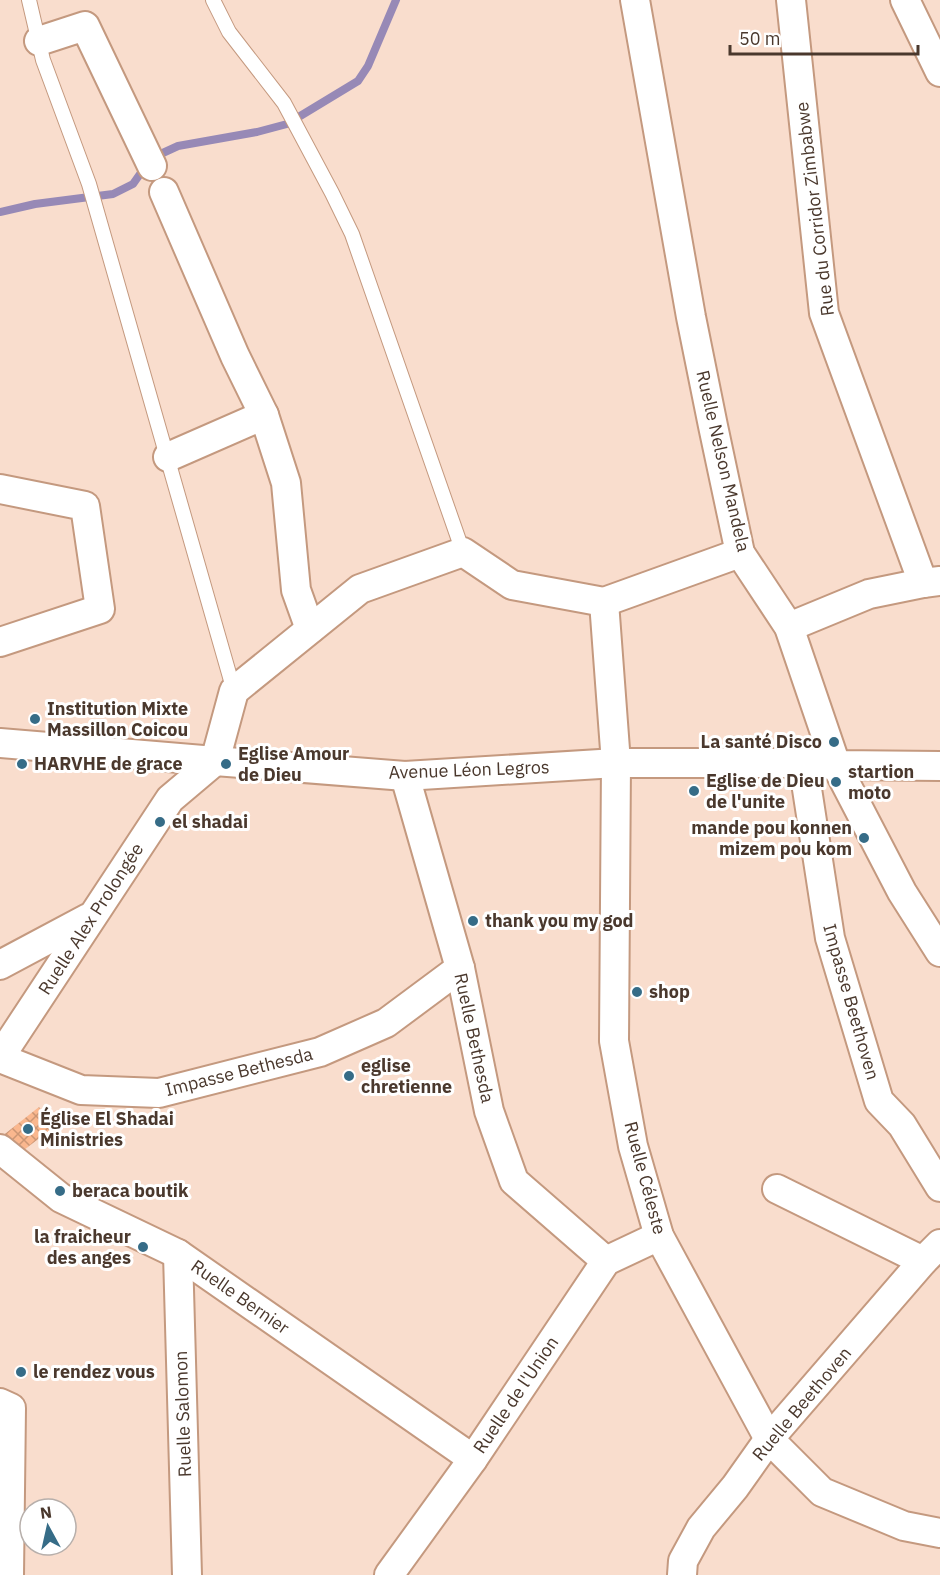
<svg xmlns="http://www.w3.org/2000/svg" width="940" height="1575" font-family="'IBM Plex Sans',sans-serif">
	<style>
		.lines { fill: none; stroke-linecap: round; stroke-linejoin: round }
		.stream { stroke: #9789b6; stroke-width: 8 }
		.building { fill: url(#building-cross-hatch) }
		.lane-casing { stroke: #c4997f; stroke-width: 16 }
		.street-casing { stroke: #c4997f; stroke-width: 32 }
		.lane { stroke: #fff; stroke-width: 14 }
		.street { stroke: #fff; stroke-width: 28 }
		.poi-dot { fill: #366c87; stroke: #fff; stroke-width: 2 }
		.labels { text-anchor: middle; stroke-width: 6; stroke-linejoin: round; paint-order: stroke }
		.street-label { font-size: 18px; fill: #4a382d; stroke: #fff }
		.poi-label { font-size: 18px; font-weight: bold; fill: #4a382d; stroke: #fff; text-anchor: start }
	</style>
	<defs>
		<pattern id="building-cross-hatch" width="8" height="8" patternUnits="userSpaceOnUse" patternTransform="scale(1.5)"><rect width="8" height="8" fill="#fab78e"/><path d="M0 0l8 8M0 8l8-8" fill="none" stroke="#cc9674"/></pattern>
	</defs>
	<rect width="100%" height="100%" fill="#f9ddcd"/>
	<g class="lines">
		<g class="stream">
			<polyline points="154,157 178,146 257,132 287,124 358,81 368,66 396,0"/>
			<polyline points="0,212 35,204 113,194 133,184 145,167"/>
		</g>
	</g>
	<polygon class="building" points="39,1107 54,1127 16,1156 1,1137"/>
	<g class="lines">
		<g class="lane-casing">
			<g id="lane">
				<polyline points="29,0 43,60 89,184 234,691"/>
				<polyline points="213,0 229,32 284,103 332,193 352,234 463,552"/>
			</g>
		</g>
		<g class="street-casing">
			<g id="street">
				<polyline points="635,0 691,317 713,426 740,553 789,627 836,765 902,892 940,952"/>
				<polyline points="791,0 824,313 923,583"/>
				<polyline points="905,0 940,72"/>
				<polyline points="39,41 85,26 152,166"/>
				<polyline points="164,192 235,356 264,415 286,483 296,590 310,629"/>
				<polyline points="168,457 264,415"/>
				<polyline points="0,489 85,506 100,609 0,642"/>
				<polyline points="604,602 616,763 614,1041 633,1146 659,1236 769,1439 822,1492 904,1526 940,1533"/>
				<polyline points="789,627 869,594 923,583 940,581"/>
				<polyline points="0,743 215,761 405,776 616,763 803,763 836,765 940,766"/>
				<polyline points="803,763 830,938 879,1101 902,1125 940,1187"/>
				<polyline points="405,776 460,968 489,1111 514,1181 606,1261"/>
				<polyline points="0,965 88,918"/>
				<polyline points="0,1057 170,799 215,761 234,691 360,589 463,552 512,585 604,602 740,553"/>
				<polyline points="0,1058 81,1090 159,1093 320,1052 386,1023 460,968"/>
				<polyline points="0,1149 61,1198 178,1254 473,1459"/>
				<polyline points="777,1189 923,1261"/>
				<polyline points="178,1254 187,1575"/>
				<polyline points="0,1403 11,1408 9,1575"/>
				<polyline points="389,1575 473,1459 606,1261 659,1236"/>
				<polyline points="682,1575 683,1561 701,1528 735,1487 769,1439 923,1261 940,1244"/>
			</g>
		</g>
		<use href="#lane" class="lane"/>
		<use href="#street" class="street"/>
	</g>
	<g class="poi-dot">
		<circle cx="35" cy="719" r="6"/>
		<circle cx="834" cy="742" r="6"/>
		<circle cx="22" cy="764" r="6"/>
		<circle cx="226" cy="764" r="6"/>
		<circle cx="836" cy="782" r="6"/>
		<circle cx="694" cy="791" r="6"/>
		<circle cx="160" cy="822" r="6"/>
		<circle cx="864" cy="838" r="6"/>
		<circle cx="473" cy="921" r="6"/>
		<circle cx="637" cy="992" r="6"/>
		<circle cx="349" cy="1076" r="6"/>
		<circle cx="28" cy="1129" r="6"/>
		<circle cx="60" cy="1191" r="6"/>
		<circle cx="143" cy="1247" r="6"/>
		<circle cx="21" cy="1372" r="6"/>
	</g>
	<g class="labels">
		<g class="street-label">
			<text transform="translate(815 209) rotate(-97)" y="6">Rue du Corridor Zimbabwe</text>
			<text transform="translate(723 461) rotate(77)" y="6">Ruelle Nelson Mandela</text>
			<text transform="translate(469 770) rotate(-2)" y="6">Avenue Léon Legros</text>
			<text transform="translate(91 919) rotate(-57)" y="6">Ruelle Alex Prolongée</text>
			<text transform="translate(851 1002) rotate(74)" y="6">Impasse Beethoven</text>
			<text transform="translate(474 1038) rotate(78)" y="6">Ruelle Bethesda</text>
			<text transform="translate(239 1072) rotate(-14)" y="6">Impasse Bethesda</text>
			<text transform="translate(645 1178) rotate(75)" y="6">Ruelle Céleste</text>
			<text transform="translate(240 1297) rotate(35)" y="6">Ruelle Bernier</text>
			<text transform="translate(516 1395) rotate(-56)" y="6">Ruelle de l'Union</text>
			<text transform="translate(802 1404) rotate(-50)" y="6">Ruelle Beethoven</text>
			<text transform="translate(183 1414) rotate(-92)" y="6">Ruelle Salomon</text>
		</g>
		<g class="poi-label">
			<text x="47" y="715">Institution Mixte<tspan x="47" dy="21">Massillon Coicou</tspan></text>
			<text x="822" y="748" text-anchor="end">La santé Disco</text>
			<text x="238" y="760">Eglise Amour<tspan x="238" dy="21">de Dieu</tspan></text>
			<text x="34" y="770">HARVHE de grace</text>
			<text x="848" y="778">startion<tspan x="848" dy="21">moto</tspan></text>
			<text x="706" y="787">Eglise de Dieu<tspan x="706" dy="21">de l'unite</tspan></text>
			<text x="172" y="828">el shadai</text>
			<text x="852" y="834" text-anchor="end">mande pou konnen<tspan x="852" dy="21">mizem pou kom</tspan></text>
			<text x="485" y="927">thank you my god</text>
			<text x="649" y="998">shop</text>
			<text x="361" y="1072">eglise<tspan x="361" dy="21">chretienne</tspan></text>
			<text x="40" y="1125">Église El Shadai<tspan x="40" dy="21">Ministries</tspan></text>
			<text x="72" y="1197">beraca boutik</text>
			<text x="131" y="1243" text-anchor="end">la fraicheur<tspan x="131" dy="21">des anges</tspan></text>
			<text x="33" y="1378">le rendez vous</text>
		</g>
	</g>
	<g transform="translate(48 1527) rotate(352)"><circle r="28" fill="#ffffff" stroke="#b7afab" stroke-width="1.5"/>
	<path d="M0-4.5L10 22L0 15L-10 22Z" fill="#366c87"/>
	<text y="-9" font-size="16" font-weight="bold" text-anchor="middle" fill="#4a382d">N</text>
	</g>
	<path d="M730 45v9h188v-9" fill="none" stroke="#4a382d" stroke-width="3"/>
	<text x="739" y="45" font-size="18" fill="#4a382d" stroke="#ffffff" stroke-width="4.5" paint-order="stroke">50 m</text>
</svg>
